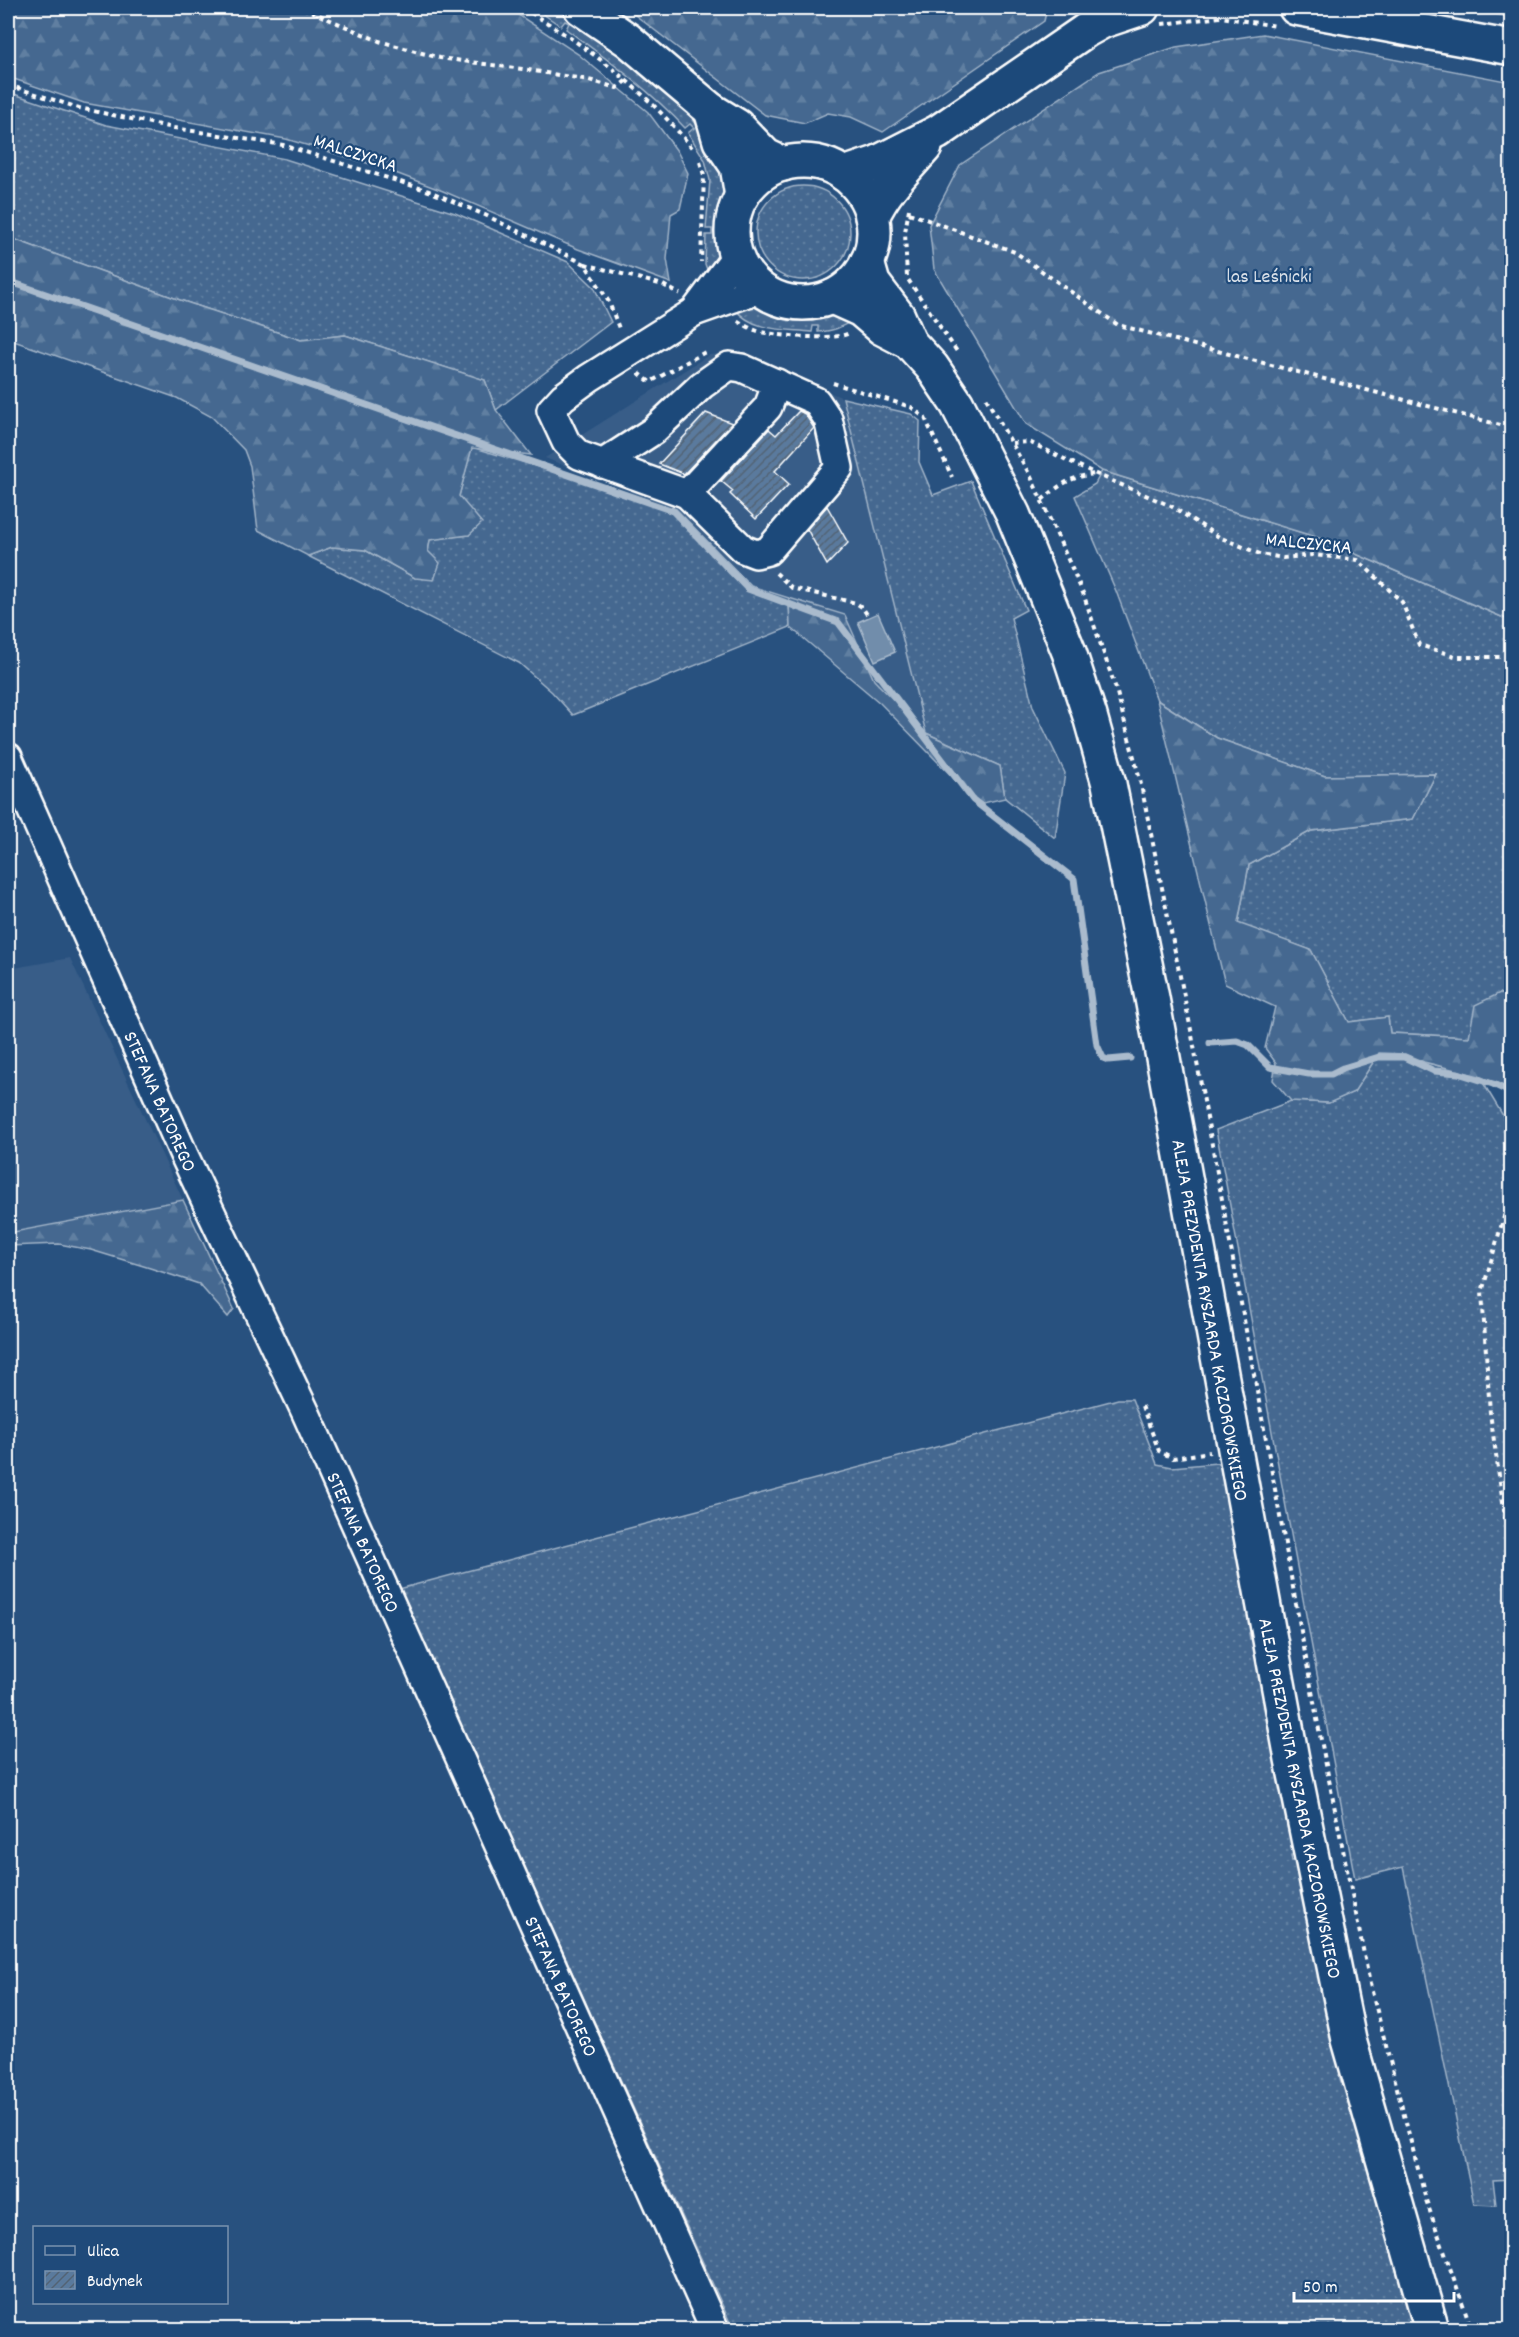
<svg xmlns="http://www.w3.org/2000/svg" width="1519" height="2337" font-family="Dekko,sans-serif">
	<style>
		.built { fill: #375d88 }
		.grass { fill: url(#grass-dots); stroke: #a2b4c8; stroke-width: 1.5 }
		.forest { fill: url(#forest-firs); stroke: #a2b4c8; stroke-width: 1.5 }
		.water { fill: #718dab; stroke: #aabbcd; stroke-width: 1.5 }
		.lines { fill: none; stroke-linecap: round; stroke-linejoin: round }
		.stream { stroke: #aabbcd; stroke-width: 7 }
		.building { fill: url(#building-hatch); stroke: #fff; stroke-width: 1.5 }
		.minor-casing { stroke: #fff; stroke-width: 32 }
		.major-casing { stroke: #fff; stroke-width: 38 }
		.path { stroke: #fff; stroke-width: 4; stroke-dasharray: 4.5 4.5; stroke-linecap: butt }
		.minor { stroke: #1f4a7a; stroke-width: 27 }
		.major { stroke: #1f4a7a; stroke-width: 33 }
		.labels { text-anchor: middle; stroke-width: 4.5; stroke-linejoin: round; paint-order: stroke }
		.street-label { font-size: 20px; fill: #fff; stroke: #1f4a7a }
		.park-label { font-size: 20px; fill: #dae1e9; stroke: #1f4a7a }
	</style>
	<defs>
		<pattern id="grass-dots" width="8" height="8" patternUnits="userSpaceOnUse" patternTransform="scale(1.5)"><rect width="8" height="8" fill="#446890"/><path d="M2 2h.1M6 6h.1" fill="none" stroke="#607fa1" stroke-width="1.8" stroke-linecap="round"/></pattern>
		<pattern id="forest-firs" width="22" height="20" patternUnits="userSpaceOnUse" patternTransform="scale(1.5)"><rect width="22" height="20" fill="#446890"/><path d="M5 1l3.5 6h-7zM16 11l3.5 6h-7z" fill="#607fa1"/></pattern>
		<pattern id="building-hatch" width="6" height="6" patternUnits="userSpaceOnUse" patternTransform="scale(1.5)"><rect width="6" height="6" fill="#5a7a9d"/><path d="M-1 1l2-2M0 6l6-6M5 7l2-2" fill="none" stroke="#536374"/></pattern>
	</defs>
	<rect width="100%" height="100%" fill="#28517f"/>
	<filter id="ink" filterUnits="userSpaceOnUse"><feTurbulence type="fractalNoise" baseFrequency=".0167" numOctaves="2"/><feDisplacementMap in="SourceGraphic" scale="12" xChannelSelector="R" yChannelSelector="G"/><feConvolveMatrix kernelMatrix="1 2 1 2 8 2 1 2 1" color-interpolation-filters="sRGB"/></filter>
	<g filter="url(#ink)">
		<g class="built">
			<polygon points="738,352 843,398 926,733 874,680 845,615 751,586 676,509 545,458 709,355"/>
			<polygon points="70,958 183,1200 8,1233 8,969"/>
		</g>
		<g class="grass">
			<path d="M 534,8 L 558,8 L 601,38 L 679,102 L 720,154 L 730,192 L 722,212 L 720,229 L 720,252 L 709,275 L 705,264 L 706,235 L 712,235 L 712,229 L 706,229 L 710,180 L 705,160 L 688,133 L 694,128 L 690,124 L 685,128 C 649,89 608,60 566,29 L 569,23 L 565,21 L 561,26 Z"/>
			<polygon points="8,92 106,125 285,159 455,213 568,262 594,287 611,322 496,410 485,380 345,335 301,340 180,300 8,237"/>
			<circle cx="803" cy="233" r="47"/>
			<path d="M 751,303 L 779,313 L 795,316 L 834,313 L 854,319 C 842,328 832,331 818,332 L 818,326 L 813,326 L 812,332 C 784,329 753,332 734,308 Z"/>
			<polygon points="843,398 911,414 920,421 919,462 933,495 971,481 1026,610 1011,618 1033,707 1065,773 1055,838 1005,798 1000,766 926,733"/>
			<polygon points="472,447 676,509 751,586 789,598 790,627 573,715 552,692 519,663 308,556 332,547 365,550 415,578 428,551 430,539 469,535 459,496"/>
			<polygon points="1102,471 1319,538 1511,621 1511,999 1500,993 1469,1037 1390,1033 1388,1017 1349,1022 1311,950 1238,924 1249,865 1311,831 1413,819 1436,774 1325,776 1217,738 1157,700 1116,591 1075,496 1095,484"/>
			<polygon points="1379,1053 1404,1054 1424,1062 1479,1076 1511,1129 1512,2179 1493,2180 1496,2205 1474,2204 1403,1867 1355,1879 1216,1130 1291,1101 1328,1103 1354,1092"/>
			<polygon points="1118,1399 1132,1399 1157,1464 1172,1467 1217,1463 1224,1472 1254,1632 1249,1633 1250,1639 1255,1638 1296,1854 1291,1855 1292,1861 1297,1860 1345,2074 1339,2075 1341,2082 1346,2081 1406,2291 1401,2292 1402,2298 1407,2297 1415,2329 733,2329 399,1589"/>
		</g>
		<g class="forest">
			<polygon points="8,8 508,8 578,54 648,112 677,151 688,173 680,209 671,214 667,259 671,283 578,249 443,191 377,166 286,139 84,103 8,77"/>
			<polygon points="626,8 1047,8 1044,21 883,132 851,117 828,113 805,123 765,115"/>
			<polygon points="1463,8 1511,8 1511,17"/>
			<polygon points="1263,34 1511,82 1511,621 1319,538 1102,471 1026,424 934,269 929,225 960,165 1099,72 1176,47"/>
			<polygon points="8,237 180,300 301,340 345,335 485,380 496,410 531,455 472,448 459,496 482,523 469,535 430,540 428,551 440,563 434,580 415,578 365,550 332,547 308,556 258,530 250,466 244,450 212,417 177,398 8,339"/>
			<polygon points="789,598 845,615 874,680 926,733 1000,766 1005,798 979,804 880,703 790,627"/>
			<polygon points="1157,700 1217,738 1325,776 1436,774 1413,819 1311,831 1249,865 1238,923 1311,950 1349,1022 1388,1017 1390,1033 1469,1037 1475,1005 1500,993 1511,999 1511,1090 1479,1076 1424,1062 1405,1054 1379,1053 1354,1092 1329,1103 1291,1101 1273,1080 1276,1063 1265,1048 1275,1007 1225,984"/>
			<polygon points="183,1200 234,1309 228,1317 199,1284 150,1268 91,1250 59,1244 8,1246 8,1233"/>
		</g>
		<polygon class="water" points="878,613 895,652 875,661 858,622"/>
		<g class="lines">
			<g class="stream">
				<polyline points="8,281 673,511 748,589 838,622 973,800 1074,879 1097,1045 1103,1058 1108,1060 1130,1058"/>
				<polyline points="1210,1043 1237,1041 1248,1045 1270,1067 1309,1074 1331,1074 1343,1068 1379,1057 1404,1057 1434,1071 1458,1073 1493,1084 1512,1093"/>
			</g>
		</g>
		<g class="building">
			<polygon points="799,411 805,414 814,428 775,471 789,484 756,519 730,494 733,491 721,481 769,429 776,435"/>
			<polygon points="706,413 732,423 684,474 659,464"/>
			<polygon points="827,506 848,543 827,565 807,529"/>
		</g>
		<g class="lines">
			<g class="minor-casing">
				<g id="minor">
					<polyline points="694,312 736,256"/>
					<polyline points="602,464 653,431 702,385 729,366 742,368 816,401 828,419 839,468 768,551 756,554 743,549 687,494 579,455 566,442 551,410 563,397 589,378 694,312 759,289"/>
					<polyline points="687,494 768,407 777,383"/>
					<polyline points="8,757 184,1155 305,1411 715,2330"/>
				</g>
			</g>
			<g class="major-casing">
				<g id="major">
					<polyline points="581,8 628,40 711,110 737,126 766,156 783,164"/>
					<polyline points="1296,8 1512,48"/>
					<polyline points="711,110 720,141 737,166 742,196"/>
					<circle cx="803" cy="232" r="71"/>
					<polyline points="844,174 877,163 938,132 1085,31 1103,21 1142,8"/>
					<path d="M 872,217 C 885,189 905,170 925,147"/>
					<polyline points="867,262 873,283 898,316 908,339"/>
					<polyline points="832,297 861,310 882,328 909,342 932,367 957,404 1013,514 1069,652 1090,716 1109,784 1152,998 1292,1759 1349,2040 1432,2330"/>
				</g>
			</g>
			<g class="path">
				<polyline points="303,8 379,41 440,58 522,69 589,80 617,88 627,80"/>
				<path d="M 523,8 C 587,46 646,90 692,148"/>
				<polyline points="1162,24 1221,17 1276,26"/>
				<polyline points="8,85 79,108 174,128 283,145 429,191 485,215 585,264 609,302 620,331"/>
				<polyline points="700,162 704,175 701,262"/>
				<polyline points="909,209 905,232 907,278 958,353"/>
				<polyline points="909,213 1015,252 1118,325 1512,428"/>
				<polyline points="585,264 663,285 680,294"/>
				<path d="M 738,321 C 743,324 749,328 755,330 C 768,336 838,341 849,333"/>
				<polyline points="639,373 650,382 707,351"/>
				<polyline points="833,383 911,407 925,418 952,477"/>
				<polyline points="986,398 1031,477 1083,593 1116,689 1140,780 1191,1030 1320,1735 1370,1984 1426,2200 1472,2330"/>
				<polyline points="1012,443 1029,442 1096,474 1171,506 1219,537 1260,554 1283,558 1313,555 1358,560 1402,602 1419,645 1458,657 1512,657"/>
				<path d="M 1042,500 C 1061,484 1070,477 1095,474"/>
				<polyline points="776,573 792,588 856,603 862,607 868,616"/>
				<polyline points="1512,1189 1482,1292 1490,1413 1512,1565"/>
				<polyline points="1142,1406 1159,1451 1173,1458 1210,1452"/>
			</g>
			<use href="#minor" class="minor"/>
			<use href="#major" class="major"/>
		</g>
	</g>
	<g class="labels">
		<g class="street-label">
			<text transform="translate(356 152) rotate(18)" y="7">MALCZYCKA</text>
			<text transform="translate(1309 542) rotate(6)" y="7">MALCZYCKA</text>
			<text transform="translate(161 1101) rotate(66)" y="7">STEFANA BATOREGO</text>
			<text transform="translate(1211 1320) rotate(80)" y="7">ALEJA PREZYDENTA RYSZARDA KACZOROWSKIEGO</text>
			<text transform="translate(364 1542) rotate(66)" y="7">STEFANA BATOREGO</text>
			<text transform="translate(1301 1798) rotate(79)" y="7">ALEJA PREZYDENTA RYSZARDA KACZOROWSKIEGO</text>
			<text transform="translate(562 1986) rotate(66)" y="7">STEFANA BATOREGO</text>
		</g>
		<g class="park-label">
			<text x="1269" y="282">las Leśnicki</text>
		</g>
	</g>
	<rect width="1519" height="2337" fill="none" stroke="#1f4a7a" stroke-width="30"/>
	<rect x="15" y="15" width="1489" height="2307" fill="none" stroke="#fff" stroke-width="2" filter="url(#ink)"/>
	<rect x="33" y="2226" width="195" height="78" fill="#1f4a7a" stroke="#7992af" stroke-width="1.5"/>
	<rect x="45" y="2246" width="30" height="9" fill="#1f4a7a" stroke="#7992af" stroke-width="1.5"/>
	<text x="87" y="2256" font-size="18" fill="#ffffff">Ulica</text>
	<rect x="45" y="2271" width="30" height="18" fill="url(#building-hatch)" stroke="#7992af" stroke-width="1.5"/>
	<text x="87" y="2286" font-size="18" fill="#ffffff">Budynek</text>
	<path d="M1294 2292v9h160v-9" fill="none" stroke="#ffffff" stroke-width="3"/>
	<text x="1303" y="2292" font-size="18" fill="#ffffff" stroke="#1f4a7a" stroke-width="4.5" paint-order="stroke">50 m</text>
</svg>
